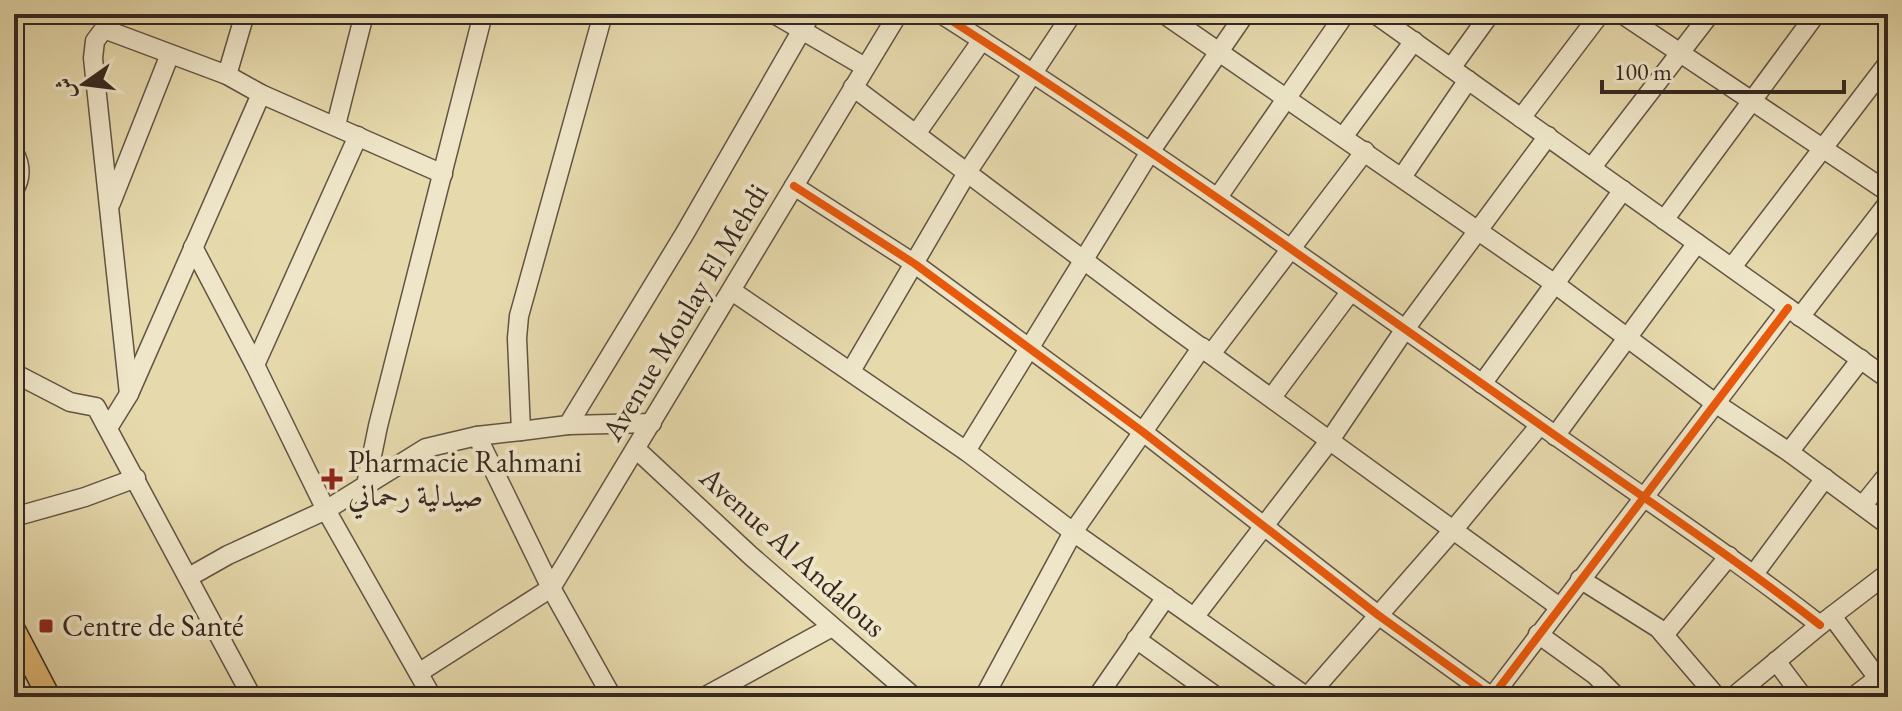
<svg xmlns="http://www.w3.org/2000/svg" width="1902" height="711" font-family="'EB Garamond',Amiri,serif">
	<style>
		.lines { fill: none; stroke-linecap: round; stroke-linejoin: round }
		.minor-casing { stroke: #625443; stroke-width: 21 }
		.major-casing { stroke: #362820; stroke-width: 25 }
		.minor { stroke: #efe6c9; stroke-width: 18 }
		.major { stroke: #e3bc76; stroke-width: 22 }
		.cycleway-casing { stroke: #efe6c9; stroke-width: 13 }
		.cycleway { stroke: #e8590c; stroke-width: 8 }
		.poi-dot { fill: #8f2418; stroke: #efe6c9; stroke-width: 3 }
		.labels { text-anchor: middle; stroke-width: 8; stroke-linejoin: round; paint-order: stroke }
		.street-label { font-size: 30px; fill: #362820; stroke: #efe6c9 }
		.poi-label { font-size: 30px; fill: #362820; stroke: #efe6c9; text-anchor: start }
	</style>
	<rect width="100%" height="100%" fill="#e6d9ac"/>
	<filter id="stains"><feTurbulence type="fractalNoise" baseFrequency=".0025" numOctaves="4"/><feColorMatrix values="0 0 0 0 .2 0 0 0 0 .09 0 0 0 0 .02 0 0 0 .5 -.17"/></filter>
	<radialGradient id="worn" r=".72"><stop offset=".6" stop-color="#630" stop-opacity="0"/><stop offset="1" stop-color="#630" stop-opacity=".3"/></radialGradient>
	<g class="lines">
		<g class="minor-casing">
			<g id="minor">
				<polyline points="774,14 865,67"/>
				<path d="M 941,14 C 1137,139 1326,273 1515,407 C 1617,480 1721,548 1820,625"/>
				<polyline points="1164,14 1555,284 1715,403 1789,452 1888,525"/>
				<polyline points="1375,14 1888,379"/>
				<polyline points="1622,14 1888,192"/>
				<polyline points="1451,68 1490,14"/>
				<polyline points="227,75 245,14"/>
				<polyline points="853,87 1166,322 1558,606"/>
				<polyline points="1521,118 1600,14"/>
				<polyline points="336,125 364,14"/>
				<polyline points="916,134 982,40"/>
				<polyline points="1343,137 1414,41"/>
				<path d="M 14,152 C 21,165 22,177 14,190"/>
				<polyline points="1592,167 1710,14"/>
				<polyline points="1402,177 1468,80"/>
				<polyline points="794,186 915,264 1143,432 1378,615 1492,697 1788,308"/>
				<polyline points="1218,197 1345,14"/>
				<polyline points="111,203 170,54"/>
				<polyline points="1664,220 1816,14"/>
				<polyline points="193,247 255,365 326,510 432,697"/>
				<polyline points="1732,267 1888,63"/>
				<polyline points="732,291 966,451 1073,532 1307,697"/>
				<polyline points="1800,317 1888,203"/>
				<polyline points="1211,354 1365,151"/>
				<polyline points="255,365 358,136"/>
				<polyline points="851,371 968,171 1072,14"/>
				<polyline points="14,373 70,402 96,407 252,697"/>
				<polyline points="1482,384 1623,190"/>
				<polyline points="129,394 93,58 95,41 104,29 227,75 261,94 443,174"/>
				<polyline points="1272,397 1351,291"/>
				<polyline points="568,425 652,423"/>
				<polyline points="108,428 129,394 261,94"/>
				<polyline points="521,431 568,425 685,233 811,14"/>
				<polyline points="477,436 521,431 517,338 519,316 603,14"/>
				<polyline points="1555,436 1697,243"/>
				<polyline points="636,449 751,556 914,697"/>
				<polyline points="966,451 1150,152 1245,14"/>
				<polyline points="1789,452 1861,359"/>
				<polyline points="366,485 378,426 483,14"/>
				<polyline points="1863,505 1888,474"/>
				<polyline points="14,517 85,497 136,478"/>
				<polyline points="1754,574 1825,478"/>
				<polyline points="189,577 228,555 326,510 426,448 477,436 551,588 612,697"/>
				<polyline points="1580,579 1658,628 1717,697"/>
				<polyline points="1195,616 1330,440 1405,329 1548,136"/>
				<polyline points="1832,616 1888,692"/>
				<polyline points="1538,634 1595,675 1617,697"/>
				<polyline points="1664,635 1729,556"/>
				<polyline points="1136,639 1217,697"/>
				<polyline points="1776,661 1803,697"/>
				<polyline points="420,672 551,588 898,14"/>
				<polyline points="704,697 832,627"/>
				<polyline points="984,697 1073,532 1202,347"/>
				<polyline points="1097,697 1166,597"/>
				<polyline points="1307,697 1454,529 1540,425"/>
				<polyline points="1733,697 1820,625 1888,573"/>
				<polyline points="1853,697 1886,672"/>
			</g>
		</g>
		<g class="major-casing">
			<polyline id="major" points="14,630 49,697"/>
		</g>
		<use href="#minor" class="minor"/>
		<use href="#major" class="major"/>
		<g class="cycleway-casing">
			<g id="cycleway">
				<path d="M 941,14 C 1137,139 1326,273 1515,407 C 1617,480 1721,548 1820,625"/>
				<polyline points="794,186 915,264 1143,432 1378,615 1492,697 1788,308"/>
			</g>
		</g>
		<use href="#cycleway" class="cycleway"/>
	</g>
	<g class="poi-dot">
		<path d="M328 467h8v8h8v8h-8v8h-8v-8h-8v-8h8z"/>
		<rect x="38" y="618" width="16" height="16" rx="4"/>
	</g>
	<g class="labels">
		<g class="street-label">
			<text transform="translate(685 312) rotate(-59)" y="10">Avenue Moulay El Mehdi</text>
			<text transform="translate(793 552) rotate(42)" y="10">Avenue Al Andalous</text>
		</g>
		<g class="poi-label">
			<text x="348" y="472">Pharmacie Rahmani<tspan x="348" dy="34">صيدلية رحماني</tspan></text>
			<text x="62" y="636">Centre de Santé</text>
		</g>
	</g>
	<rect width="1902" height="711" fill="none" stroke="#e6d9ac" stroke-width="48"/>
	<rect x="16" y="16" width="1870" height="679" fill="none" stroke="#362820" stroke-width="4"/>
	<rect x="24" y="24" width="1854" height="663" fill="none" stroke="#362820" stroke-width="2"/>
	<g transform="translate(84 84) rotate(256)" stroke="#efe6c9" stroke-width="6" paint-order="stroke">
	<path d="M0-6L14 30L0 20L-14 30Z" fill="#362820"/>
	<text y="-12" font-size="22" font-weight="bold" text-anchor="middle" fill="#362820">ش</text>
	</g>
	<path d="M1602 80v12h242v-12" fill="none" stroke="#362820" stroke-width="4"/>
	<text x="1614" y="80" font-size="24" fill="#362820" stroke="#efe6c9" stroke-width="6" paint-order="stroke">100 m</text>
	<rect width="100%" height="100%" filter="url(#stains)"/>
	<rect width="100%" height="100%" fill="url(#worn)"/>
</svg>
